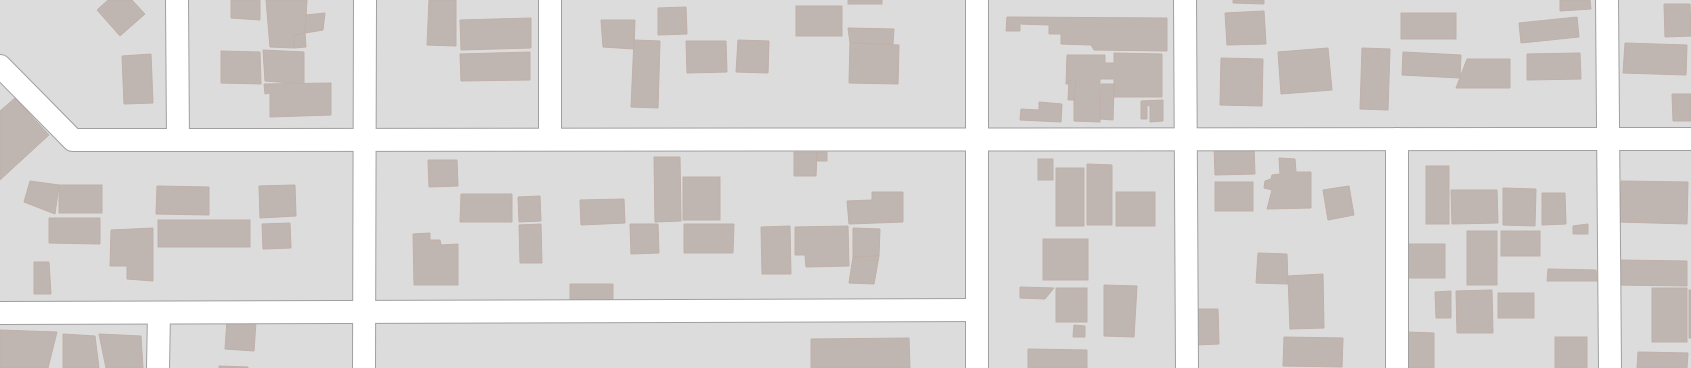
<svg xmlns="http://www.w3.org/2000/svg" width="1691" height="368" font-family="Karla,sans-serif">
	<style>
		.residential { fill: #dddcdc }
		.building { fill: #bfb6b2; stroke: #c0b0a8 }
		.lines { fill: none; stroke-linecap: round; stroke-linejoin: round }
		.minor-casing { stroke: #a0a0a0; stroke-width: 24 }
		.minor { stroke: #fff; stroke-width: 22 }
	</style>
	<rect width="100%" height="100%" fill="#efebe5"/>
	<rect class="residential" x="0" y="0" width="1691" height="368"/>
	<g class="building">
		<polygon points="108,0 132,0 145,14 120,36 97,10"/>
		<polygon points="231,0 260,0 260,20 231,18"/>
		<polygon points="266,0 307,0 305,33 294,35 294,48 270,47"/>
		<polygon points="429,0 456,0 456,46 427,45"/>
		<rect x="848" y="0" width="34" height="4"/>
		<polygon points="1233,0 1264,0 1264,4 1233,3"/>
		<polygon points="1560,0 1590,0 1591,9 1560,11"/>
		<polygon points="1664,4 1690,4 1691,36 1665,37"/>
		<rect x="796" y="6" width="46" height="30"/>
		<polygon points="686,7 687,34 658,35 658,8"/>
		<polygon points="1264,11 1266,44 1227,45 1225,13"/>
		<polygon points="325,13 323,30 305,33 306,15"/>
		<rect x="1401" y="13" width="55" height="26"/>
		<polygon points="1007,17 1167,18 1167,51 1094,50 1091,45 1061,44 1061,34 1049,34 1049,25 1020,24 1020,31 1006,31"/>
		<polygon points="1577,17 1579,37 1521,43 1519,23"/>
		<polygon points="531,18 531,48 461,50 460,20"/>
		<polygon points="601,20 635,20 634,49 603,47"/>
		<polygon points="848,28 894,29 893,44 850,43"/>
		<polygon points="305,33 306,47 294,48 294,35"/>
		<polygon points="634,40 660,41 658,108 631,107"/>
		<polygon points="738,40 769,41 768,73 736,72"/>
		<polygon points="686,41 726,41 727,72 687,73"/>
		<polygon points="850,43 899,45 898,84 849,83"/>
		<polygon points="1625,43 1687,45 1686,75 1623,73"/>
		<polygon points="1328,48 1332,90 1281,94 1278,52"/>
		<polygon points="1362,48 1390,49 1388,110 1360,109"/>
		<polygon points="263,50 304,52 304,84 265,81"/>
		<polygon points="221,51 260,52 261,84 221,83"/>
		<polygon points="530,52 530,80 461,81 460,54"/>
		<polygon points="1403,52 1461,55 1460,78 1402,75"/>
		<polygon points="1114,53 1162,54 1162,97 1114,97 1114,79 1100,79 1100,122 1074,121 1074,84 1066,84 1067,55 1105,55 1105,63 1114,63"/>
		<polygon points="1580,53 1581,79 1527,80 1527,54"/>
		<polygon points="151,54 153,103 124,104 122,56"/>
		<polygon points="1221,58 1263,59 1262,106 1220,105"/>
		<polygon points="1467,59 1510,59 1510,88 1456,88"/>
		<polygon points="1069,80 1076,80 1074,100 1068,100"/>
		<polygon points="331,83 331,115 270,117 270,93 265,94 264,84"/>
		<polygon points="1101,84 1114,84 1113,120 1100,119"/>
		<polygon points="1672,94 1691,94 1691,121 1673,121"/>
		<polygon points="15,98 49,135 0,180 0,111"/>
		<polygon points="1163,100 1163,121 1150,122 1150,106 1147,105 1147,119 1141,119 1141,101"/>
		<polygon points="1039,102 1062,104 1061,122 1020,120 1021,109 1039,110"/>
		<polygon points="1214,146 1254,146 1255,174 1215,175"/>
		<polygon points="794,152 817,152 816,176 794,176"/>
		<rect x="817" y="152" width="10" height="9"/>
		<polygon points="654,157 680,157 681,221 655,222"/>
		<polygon points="1279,158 1295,159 1296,172 1311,172 1311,208 1267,209 1272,190 1264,188 1265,181 1271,179 1272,175 1280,174"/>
		<rect x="1038" y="159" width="15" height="21"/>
		<polygon points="428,160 457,160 458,186 429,187"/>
		<polygon points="1087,164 1112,165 1112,225 1087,225"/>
		<rect x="1426" y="166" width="23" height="58"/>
		<rect x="1056" y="168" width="28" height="58"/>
		<rect x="683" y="177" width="37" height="43"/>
		<polygon points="30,181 59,185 55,214 24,202"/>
		<polygon points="1621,181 1688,182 1687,224 1620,222"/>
		<rect x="1215" y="182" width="38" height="29"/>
		<rect x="59" y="185" width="43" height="28"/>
		<polygon points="295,185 296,216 260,218 259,186"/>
		<polygon points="157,186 209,187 209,215 156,214"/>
		<polygon points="1349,186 1354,215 1328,220 1323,190"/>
		<polygon points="1503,188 1536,189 1535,226 1503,225"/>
		<polygon points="1451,190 1497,190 1498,223 1452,224"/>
		<polygon points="872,192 903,192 903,222 849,224 847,201 872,200"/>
		<rect x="1116" y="192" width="39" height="34"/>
		<polygon points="1542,193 1565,193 1566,224 1542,225"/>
		<polygon points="461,194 512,194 512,222 460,222"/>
		<polygon points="540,196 541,221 519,222 518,197"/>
		<polygon points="624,199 625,223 581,225 580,200"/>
		<polygon points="49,218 100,218 100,244 49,243"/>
		<rect x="158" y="220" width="92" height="27"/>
		<polygon points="290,223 291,248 263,249 262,224"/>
		<polygon points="541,224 542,263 520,263 519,225"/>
		<polygon points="630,224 658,224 659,253 631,254"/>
		<polygon points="684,224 734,224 733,253 684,253"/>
		<polygon points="1588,224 1588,234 1573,234 1573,226"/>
		<polygon points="790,226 791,274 762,274 761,227"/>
		<polygon points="848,226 849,266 806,267 805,255 795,255 795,227"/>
		<polygon points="153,228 153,281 127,279 127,266 110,266 111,230"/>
		<polygon points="853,228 880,229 879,256 853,257"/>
		<rect x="1467" y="231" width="30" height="54"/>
		<rect x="1501" y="231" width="39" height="25"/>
		<polygon points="430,233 430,240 440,240 441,245 458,244 458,285 414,285 413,234"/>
		<rect x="1043" y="239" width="45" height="41"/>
		<rect x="1408" y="244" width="37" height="34"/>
		<polygon points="1258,253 1287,254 1288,284 1256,283"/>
		<polygon points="879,256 874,284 849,283 853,257"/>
		<polygon points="1617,260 1687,261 1687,286 1617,285"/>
		<polygon points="34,262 49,262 51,294 34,294"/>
		<polygon points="1548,269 1596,270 1597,281 1547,281"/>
		<polygon points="1323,274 1324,328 1290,329 1288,276"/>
		<polygon points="570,284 613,284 613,307 570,306"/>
		<polygon points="1104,285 1137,286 1134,337 1104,336"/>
		<polygon points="1020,287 1054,288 1045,299 1020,298"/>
		<rect x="1056" y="288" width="31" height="34"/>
		<rect x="1652" y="288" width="35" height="54"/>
		<polygon points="1492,290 1493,333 1457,333 1456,291"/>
		<rect x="1689" y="290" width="2" height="48"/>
		<polygon points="1451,291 1451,318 1436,318 1435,292"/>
		<rect x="1498" y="293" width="36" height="25"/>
		<polygon points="1196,309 1218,309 1219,344 1196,345"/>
		<polygon points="227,320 256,322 254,351 225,349"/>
		<polygon points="1074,325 1085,326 1085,337 1073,337"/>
		<polygon points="0,330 57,332 48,368 0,368"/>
		<polygon points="1407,332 1434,333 1434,368 1407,368"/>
		<polygon points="63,334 95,336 99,368 63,368"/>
		<polygon points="99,334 141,336 143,368 106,368"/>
		<polygon points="1284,337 1343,338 1342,367 1283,366"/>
		<rect x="1555" y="337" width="32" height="31"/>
		<polygon points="909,338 910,368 811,368 811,339"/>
		<polygon points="1028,349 1087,350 1087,368 1028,368"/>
		<polygon points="1638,352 1688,353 1687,368 1637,368"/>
		<polygon points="219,366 248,367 248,368 219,368"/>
	</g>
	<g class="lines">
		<g class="minor-casing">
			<g id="minor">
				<polyline points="177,0 178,140"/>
				<polyline points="977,0 977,368"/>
				<polyline points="1185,0 1187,368"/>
				<polyline points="1607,0 1610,368"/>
				<polyline points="0,66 73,140 1691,139"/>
				<polyline points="550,139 550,0"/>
				<polyline points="1397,139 1397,368"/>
				<polyline points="0,313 977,310"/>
				<polyline points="158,368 159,313"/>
				<polyline points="364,368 365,0"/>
			</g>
		</g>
		<use href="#minor" class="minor"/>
	</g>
</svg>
